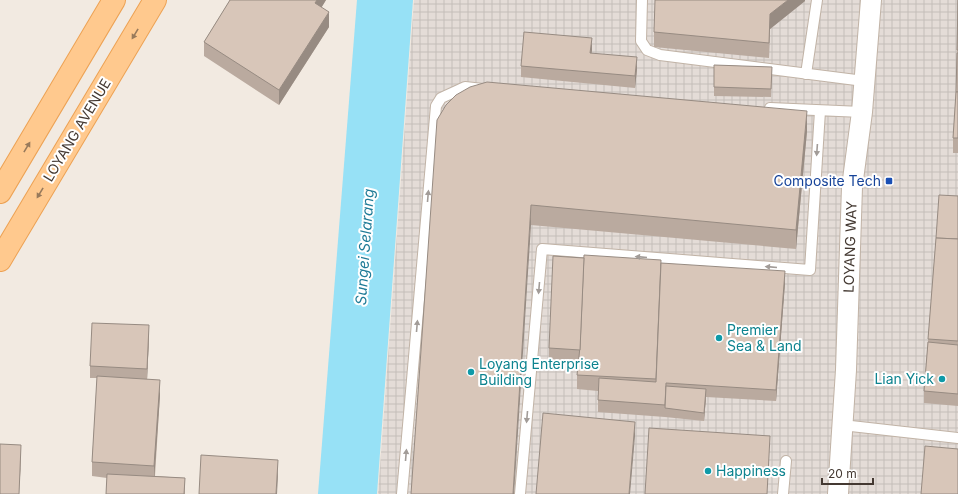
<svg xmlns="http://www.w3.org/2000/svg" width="958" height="494" font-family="Inter,sans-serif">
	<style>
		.industrial { fill: url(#industrial-grid) }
		.water { fill: #97e1f6 }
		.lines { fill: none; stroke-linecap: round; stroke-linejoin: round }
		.service-casing { stroke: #c1b3a6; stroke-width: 12 }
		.minor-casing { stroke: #c1b3a6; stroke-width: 22 }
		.primary-casing { stroke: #eda254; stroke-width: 24 }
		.service { stroke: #fff; stroke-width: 10 }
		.minor { stroke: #fff; stroke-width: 20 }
		.primary { stroke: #ffc98e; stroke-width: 22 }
		.wall { fill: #baaa9f }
		.shaded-wall { fill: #978b82 }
		.building { fill: #d8c6b9; stroke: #978b82 }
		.oneway { fill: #987a5b }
		.oneway2 { fill: #a29c98 }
		.transit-dot { fill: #1a4fb4; stroke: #fff; stroke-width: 1.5 }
		.culture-dot { fill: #0f9aa8; stroke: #fff; stroke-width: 1.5 }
		.labels { text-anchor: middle; stroke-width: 4; stroke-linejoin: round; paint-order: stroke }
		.street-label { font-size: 14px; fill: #443932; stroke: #fff }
		.transit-label { font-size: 14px; fill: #164399; stroke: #fff; text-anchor: end }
		.culture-label { font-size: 14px; fill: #0d838f; stroke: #fff; text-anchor: start }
		.water-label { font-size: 15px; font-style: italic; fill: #1f7b97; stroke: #fff }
	</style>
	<defs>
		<pattern id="industrial-grid" width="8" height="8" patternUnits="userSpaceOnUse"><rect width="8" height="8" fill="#e4dcd7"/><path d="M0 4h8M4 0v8" fill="none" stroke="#c5beb9"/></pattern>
	</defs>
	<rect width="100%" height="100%" fill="#f2eae1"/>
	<polygon class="industrial" points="414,0 958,0 958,494 378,494"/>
	<polygon class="water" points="357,0 413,0 377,494 318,494"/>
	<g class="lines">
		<g class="service-casing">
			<g id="service">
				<polyline points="642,0 641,41 647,50 660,55 864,81"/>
				<polyline points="806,74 817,0"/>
				<polyline points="770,108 862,112"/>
				<polyline points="842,425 958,438"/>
				<polyline points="402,494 436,106 441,98 465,87 483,89"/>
				<polyline points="520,494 542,249 810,270 820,111"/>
				<polyline points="783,494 786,461"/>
			</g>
		</g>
		<g class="minor-casing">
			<polyline id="minor" points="838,494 846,370 852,187 862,112 871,0"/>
		</g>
		<g class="primary-casing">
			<g id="primary">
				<polyline points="0,192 114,0"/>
				<polyline points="0,260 155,0"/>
			</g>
		</g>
		<use href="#service" class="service"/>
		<use href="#minor" class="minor"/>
		<use href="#primary" class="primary"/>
	</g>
	<g class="wall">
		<polygon points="230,0 326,0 321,8 329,27 279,105 204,56 204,42"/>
		<polygon points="958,0 958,153 953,153 953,138 956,92"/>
		<polygon points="805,1 770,29 769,58 654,47 654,32"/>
		<polygon points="592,50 591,53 637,69 635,88 521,77 521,66"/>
		<polygon points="714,65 772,67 771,97 714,96"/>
		<polygon points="437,120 807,131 796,249 531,225"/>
		<polygon points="958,196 958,406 924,403 924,391 936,238"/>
		<polygon points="661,263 785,283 776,401 706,397 704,421 665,417 598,412 598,391 577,389 577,375 578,361 549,360 549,348"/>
		<polygon points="149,337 147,379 160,395 155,476 185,478 185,494 106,494 107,478 92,476 92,462 97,378 90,378 90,366"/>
	</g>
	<g class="shaded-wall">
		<polygon points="317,0 326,0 315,18 315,3"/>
		<polygon points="788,0 805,0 805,1 770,29 769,58 770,14"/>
		<polygon points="329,12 329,27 279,105 279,90"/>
		<polygon points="592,38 592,50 590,65 590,53"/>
		<polygon points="637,57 637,69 635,88 635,76"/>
		<polygon points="807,111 807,131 796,249 796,230"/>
		<polygon points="531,205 531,225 514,494 513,494"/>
		<polygon points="785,271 785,283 776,401 776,390"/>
		<polygon points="149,325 149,337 147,381 147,369"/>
		<polygon points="160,380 160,395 154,481 154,466"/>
		<polygon points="706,389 706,397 704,421 704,413"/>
		<polygon points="635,422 635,436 630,494 629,494"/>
		<polygon points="21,445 21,460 19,494"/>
		<polygon points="278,460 278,475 277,494 276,494"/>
	</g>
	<g class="building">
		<polygon points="230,0 317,0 315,3 329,12 279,90 204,42"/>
		<polygon points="655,0 788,0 770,14 769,43 654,32"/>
		<polygon points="958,0 958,50 957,50"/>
		<polygon points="524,32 592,38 590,53 637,57 635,76 521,66"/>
		<polygon points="957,53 958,53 958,92 956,92"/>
		<polygon points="714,65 772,67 771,89 714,87"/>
		<polygon points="487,82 807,111 796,230 531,205 513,494 411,494 437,120 446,105 456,95 470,87"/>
		<polygon points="956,92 958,92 958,138 953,138"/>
		<polygon points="939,195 958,196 958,239 936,238"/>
		<polygon points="936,238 958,239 958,341 928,339"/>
		<polygon points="584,255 661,260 656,379 577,375 580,347"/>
		<polygon points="553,256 584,258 580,350 549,348"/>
		<polygon points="661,263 785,271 776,390 666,383 665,405 598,400 599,378 656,382"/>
		<polygon points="92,323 149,325 147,369 90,366"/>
		<polygon points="928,342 958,345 958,394 924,391"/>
		<polygon points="97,376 160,380 154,466 92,462"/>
		<polygon points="666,386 706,389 704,413 665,408"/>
		<polygon points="543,413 635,422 629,494 536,494"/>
		<polygon points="649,428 770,436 767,494 645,494"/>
		<polygon points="0,444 21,445 19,494 0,494"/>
		<polygon points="925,446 958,449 958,494 921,494"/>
		<polygon points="201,455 278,460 276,494 199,494"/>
		<polygon points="107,474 185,478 184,494 106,494"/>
	</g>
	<defs><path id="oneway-solid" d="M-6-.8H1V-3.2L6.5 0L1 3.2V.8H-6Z"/></defs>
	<g class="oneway">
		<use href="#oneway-solid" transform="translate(135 34) rotate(121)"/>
		<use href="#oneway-solid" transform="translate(27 147) rotate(-59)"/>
		<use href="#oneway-solid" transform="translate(40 193) rotate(121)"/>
	</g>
	<g class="oneway2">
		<use href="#oneway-solid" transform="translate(817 150) rotate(94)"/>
		<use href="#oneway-solid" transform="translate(428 196) rotate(-85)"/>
		<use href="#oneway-solid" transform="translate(641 257) rotate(-175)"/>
		<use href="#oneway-solid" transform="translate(771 267) rotate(-175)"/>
		<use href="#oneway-solid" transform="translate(539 288) rotate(95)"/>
		<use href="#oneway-solid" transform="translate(417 326) rotate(-85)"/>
		<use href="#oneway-solid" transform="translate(527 417) rotate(95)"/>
		<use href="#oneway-solid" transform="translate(406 455) rotate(-85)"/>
	</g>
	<rect class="transit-dot" x="885" y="177" width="8" height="8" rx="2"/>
	<g class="culture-dot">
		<circle cx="719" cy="338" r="4"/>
		<circle cx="471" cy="372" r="4"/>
		<circle cx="942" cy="379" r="4"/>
		<circle cx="708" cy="471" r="4"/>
	</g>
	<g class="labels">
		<g class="street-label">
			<text transform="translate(77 130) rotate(-59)" y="5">LOYANG AVENUE</text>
			<text transform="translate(850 247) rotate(-88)" y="5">LOYANG WAY</text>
		</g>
		<g class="transit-label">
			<text x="881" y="186">Composite Tech</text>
		</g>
		<g class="culture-label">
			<text x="727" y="335">Premier<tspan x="727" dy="16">Sea &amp; Land</tspan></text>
			<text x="479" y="369">Loyang Enterprise<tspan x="479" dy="16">Building</tspan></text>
			<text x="934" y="384" text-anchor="end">Lian Yick</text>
			<text x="716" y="476">Happiness</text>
		</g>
		<g class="water-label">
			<text transform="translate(365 247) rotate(-86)" y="5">Sungei Selarang</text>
		</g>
	</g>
	<path d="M822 478v6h51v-6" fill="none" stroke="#443932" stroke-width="2"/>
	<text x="828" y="478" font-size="12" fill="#443932" stroke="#ffffff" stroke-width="3" paint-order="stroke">20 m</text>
</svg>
